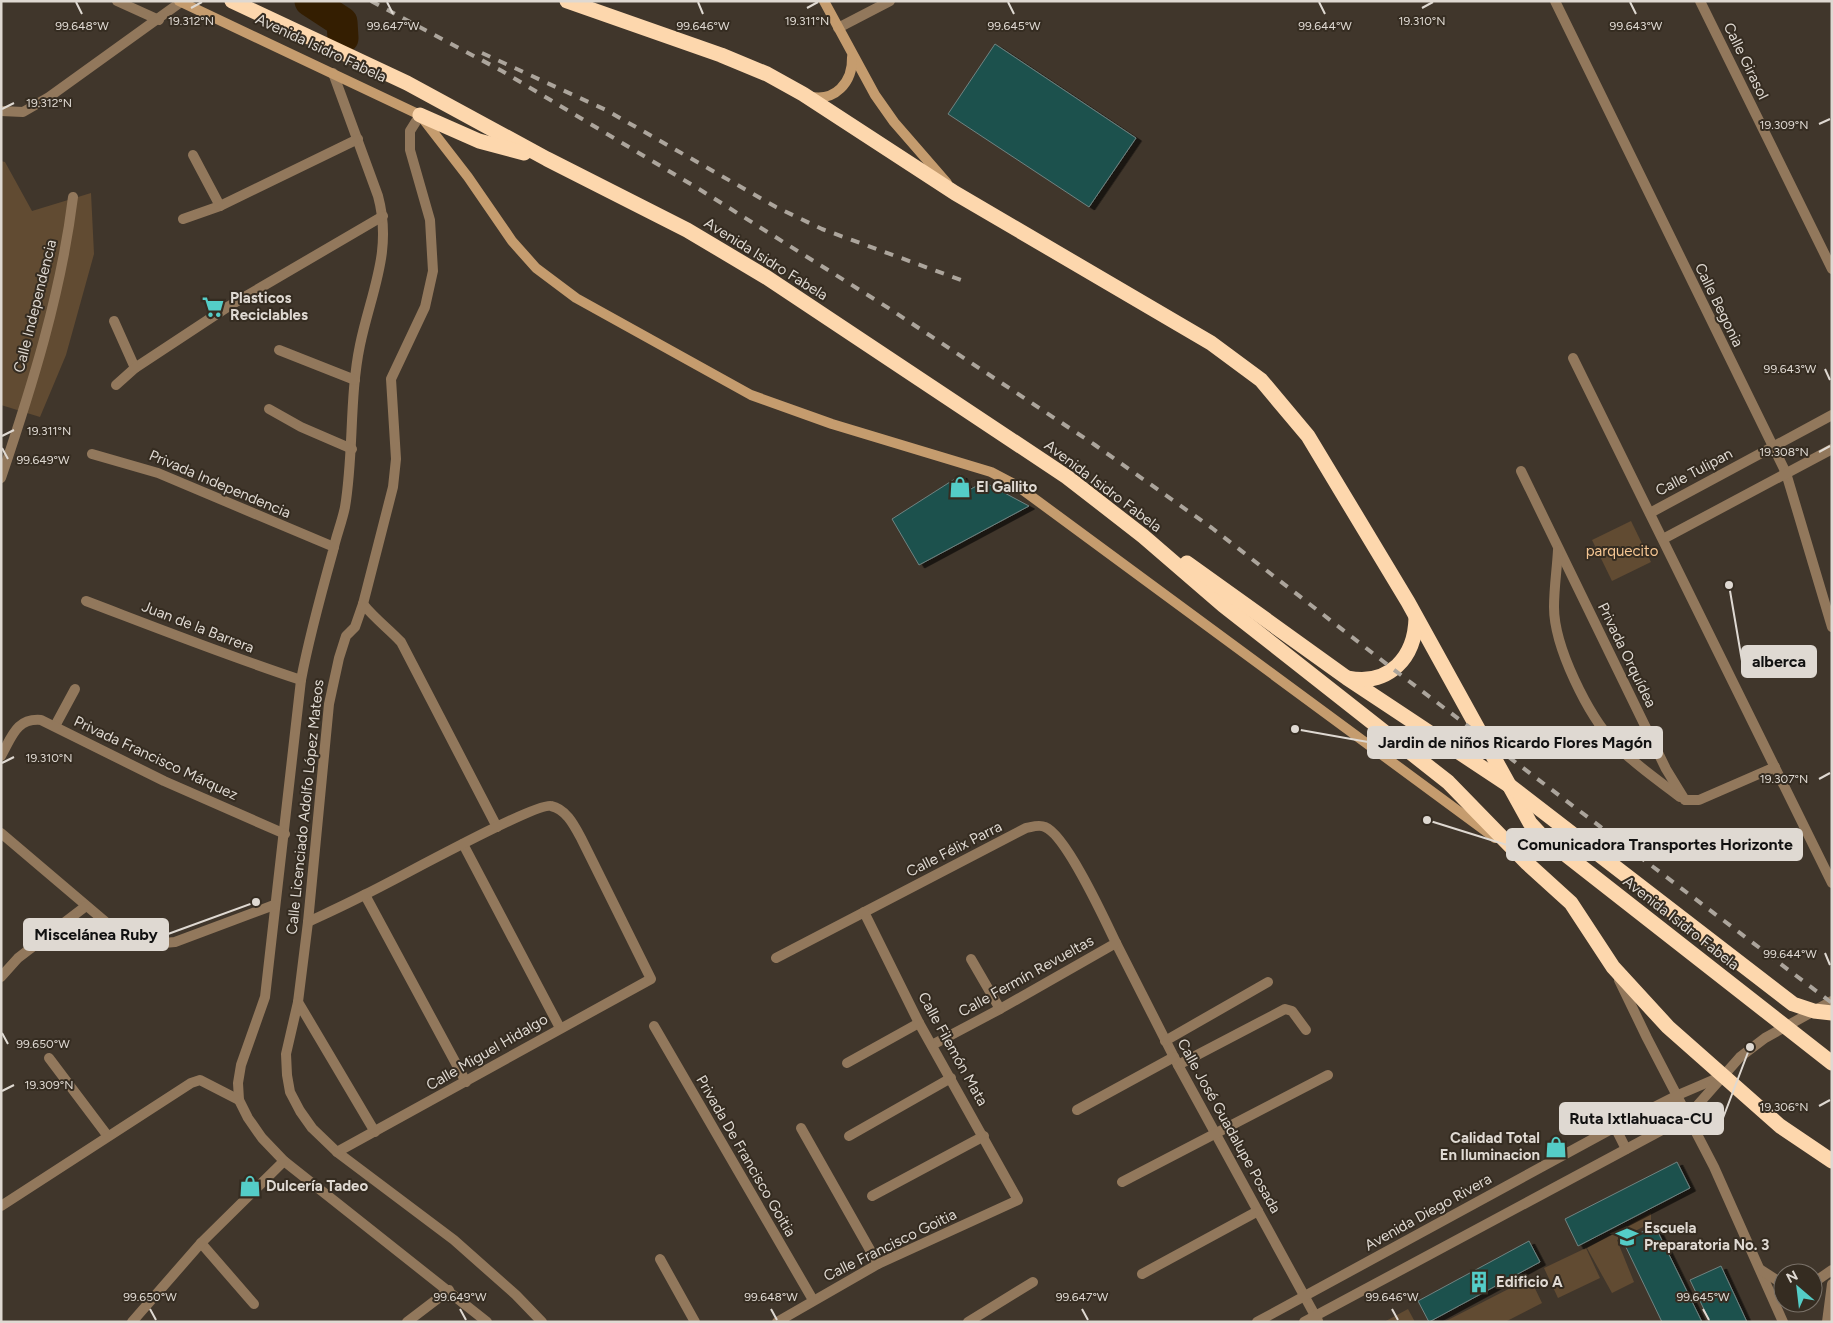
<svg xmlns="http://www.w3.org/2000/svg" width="1833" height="1323" font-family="Figtree,sans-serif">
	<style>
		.green { fill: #614b32 }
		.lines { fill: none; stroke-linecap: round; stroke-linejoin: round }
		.river { stroke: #341e01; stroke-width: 31 }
		.building { fill: #1d514e; stroke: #708381; filter: url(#shadow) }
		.street { stroke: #92785c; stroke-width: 10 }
		.secondary { stroke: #c59c6e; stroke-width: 10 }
		.highway { stroke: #fdd7ad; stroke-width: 15 }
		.rail { stroke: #aca59c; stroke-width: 4; stroke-dasharray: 9 9; stroke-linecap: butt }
		.ticks { fill: none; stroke: #dfd9d2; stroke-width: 2 }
		.labels { text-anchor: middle; stroke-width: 4; stroke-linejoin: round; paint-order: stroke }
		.street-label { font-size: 15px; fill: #dfd9d2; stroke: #352c21 }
		.poi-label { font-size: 15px; font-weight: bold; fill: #dfd9d2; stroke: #352c21; text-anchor: start }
		.park-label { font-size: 15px; fill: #f5c693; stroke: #352c21 }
		.ticks-label { font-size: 12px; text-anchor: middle; fill: #dfd9d2; stroke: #352c21; stroke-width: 4; stroke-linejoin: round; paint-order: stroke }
		.leader { fill: none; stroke: #dfd9d2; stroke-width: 2 }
		.callout-dot { fill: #dfd9d2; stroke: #352c21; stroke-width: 2 }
		.callout { fill: #dfd9d2; stroke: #dfd9d2; stroke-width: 2 }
		.callout-label { font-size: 16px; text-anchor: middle; font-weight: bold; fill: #111 }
	</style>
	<defs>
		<filter id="shadow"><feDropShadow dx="5.5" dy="3" stdDeviation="0" flood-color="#0009"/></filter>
	</defs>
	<rect width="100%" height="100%" fill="#40362b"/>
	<g class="green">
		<polygon points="1,161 5,162 32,211 91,193 94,254 66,355 40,417 1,405"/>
		<polygon points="1631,521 1651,562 1612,581 1592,540"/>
		<polygon points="1651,1213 1651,1223 1617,1240 1634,1282 1612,1293 1587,1248"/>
		<polygon points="1586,1248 1600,1278 1558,1298 1544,1268"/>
		<polygon points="1530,1278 1542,1303 1505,1322 1444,1322"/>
		<polygon points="1408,1309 1415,1322 1384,1322"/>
	</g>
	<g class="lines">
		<polyline class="river" points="310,1 342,22 343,38"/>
	</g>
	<g class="building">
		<polygon points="995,44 1136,138 1089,207 948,114"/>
		<polygon points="961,475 969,490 984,482 1029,506 919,565 892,519"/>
		<polygon points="1677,1162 1690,1188 1578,1246 1565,1219"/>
		<polygon points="1655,1226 1702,1322 1662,1322 1623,1241"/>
		<polygon points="1529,1241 1540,1262 1429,1322 1418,1301"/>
		<polygon points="1721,1266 1747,1322 1710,1322 1690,1280"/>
	</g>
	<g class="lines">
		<g class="street">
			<polyline points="117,1 159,20"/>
			<polyline points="1555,1 1786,473 1832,627"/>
			<polyline points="1700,1 1832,269"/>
			<polyline points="838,28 890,1"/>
			<path d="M 333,73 L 378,196 C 393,251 371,292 360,345 C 349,398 354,453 345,507 C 342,522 336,536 333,551 C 321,594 309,637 301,680 L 265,997 L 241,1065 L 238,1083 L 239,1100 L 248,1118 L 262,1138 L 284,1161 L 487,1322"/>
			<polyline points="1,111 23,112 49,97 181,2"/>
			<polyline points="420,115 410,131 410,150 430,220 433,271 425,307 391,379 396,459 393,487 363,604 355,627 346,636 339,658 329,704 308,922 298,1002 286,1054 287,1075 290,1092 300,1111 312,1128 337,1152 454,1240 516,1295 542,1322"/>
			<polyline points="193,155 220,206"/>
			<polyline points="183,219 220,206 358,139"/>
			<polyline points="114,321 135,368"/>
			<polyline points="279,350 355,380"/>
			<polyline points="1573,358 1832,883"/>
			<polyline points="116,385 135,368 229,306 383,216"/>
			<polyline points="269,409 301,427 352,449"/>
			<polyline points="92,454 158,473 334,547"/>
			<polyline points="1521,471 1666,769 1685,800"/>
			<path d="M 1,478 C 32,386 61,294 73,197"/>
			<polyline points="1650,513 1832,415"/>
			<polyline points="1663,539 1832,449"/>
			<path d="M 1558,550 C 1557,569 1554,588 1554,607 C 1554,647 1588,715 1615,744 C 1634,764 1658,780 1680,797"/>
			<path d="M 86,601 C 157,628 228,656 301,680"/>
			<path d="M 363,604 C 375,619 389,629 401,642 L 497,827"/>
			<polyline points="55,726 75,689"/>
			<path d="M 1,756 C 12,737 16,718 41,720 L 164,781 L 285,834"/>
			<polyline points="1685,800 1699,800 1775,767"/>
			<polyline points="1,833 114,929 135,941 153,944 175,942 274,905"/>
			<polyline points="463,844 560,1028"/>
			<polyline points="365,895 466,1082"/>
			<path d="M 308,922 C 327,913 347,904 366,894 C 392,882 535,802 551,806 C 566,809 574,825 581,838 L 651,979 L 337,1152"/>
			<polyline points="1116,943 1178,1065 1318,1321"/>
			<path d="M 776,958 L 1026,828 C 1032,827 1039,824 1045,827 C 1066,835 1105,920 1116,943 L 1000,1009 L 932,1045"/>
			<polyline points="971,959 1000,1009"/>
			<polyline points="1,977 18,958 86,906"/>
			<polyline points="1619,980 1647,1038 1714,1167 1783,1322"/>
			<polyline points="298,1002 375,1132"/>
			<polyline points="654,1026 813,1300"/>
			<polyline points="1165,1041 1268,982"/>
			<polyline points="49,1058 107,1135"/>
			<polyline points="847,1063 919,1023"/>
			<polyline points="1178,1065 1285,1009 1292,1011 1306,1030"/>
			<polyline points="1077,1110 1174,1057"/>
			<polyline points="1615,1127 1626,1149"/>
			<polyline points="801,1128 878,1264"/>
			<polyline points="849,1136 951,1078"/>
			<polyline points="1122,1182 1328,1075"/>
			<polyline points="872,1196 984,1136"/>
			<polyline points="1,1206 191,1083 200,1080 239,1100"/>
			<polyline points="201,1243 254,1304"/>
			<polyline points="660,1259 695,1322"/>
			<polyline points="1761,1270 1783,1284"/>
			<polyline points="1142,1274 1258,1211"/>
			<polyline points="1813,1283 1832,1270"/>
			<polyline points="132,1322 201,1243 284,1161"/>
			<polyline points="407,1322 449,1290"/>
			<polyline points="777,1322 878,1264 1018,1200 919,1023 864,912"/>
			<polyline points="968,1322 1033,1282"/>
			<polyline points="1257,1322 1615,1127 1678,1095 1720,1077"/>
			<polyline points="1304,1322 1688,1116 1740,1057 1765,1038 1832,1001"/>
			<polyline points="1827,1322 1832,1284"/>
		</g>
		<g class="secondary">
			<polyline points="179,1 420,115 468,177 512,241 536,268 576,298 751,395 832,424 991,472 1016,485 1495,838"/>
			<polyline points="824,1 875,95 894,122 947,183"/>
			<path d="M 808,96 C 835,103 853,82 852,57"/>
		</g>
		<g class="highway">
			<polyline points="232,1 407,83 547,159 687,230 766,277 1067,477 1143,536 1223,605 1448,782 1527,863 1571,903 1613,967 1668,1027 1780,1126 1832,1161"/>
			<polyline points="567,1 721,55 767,74 803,94 955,193 1211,343 1261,380 1308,436 1408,602 1530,823 1542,836 1832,1063"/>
			<polyline points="420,115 479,141 524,153"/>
			<polyline points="1187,563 1347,678 1510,786 1793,1004 1814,1011 1832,1013"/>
			<path d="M 1348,678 C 1390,686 1415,657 1416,618"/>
		</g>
		<g class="rail">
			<polyline points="371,1 502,71 699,189 890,309 1095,445 1212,528 1393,669 1832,1003"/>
			<polyline points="482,53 606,110 776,207 822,229 961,280"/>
		</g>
	</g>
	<path class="ticks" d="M 76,2 L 82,14M 387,2 L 393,14M 698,2 L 703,14M 1008,2 L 1014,14M 1319,2 L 1325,14M 1630,2 L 1636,14M 191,8 L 202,2M 807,8 L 818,2M 1422,8 L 1433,2M 2,109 L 14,103M 1819,124 L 1830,119M 1825,369 L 1830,380M 2,436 L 14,430M 2,448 L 8,459M 1819,452 L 1830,446M 2,763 L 14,757M 1819,779 L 1830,773M 1825,953 L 1830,965M 2,1033 L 8,1044M 2,1091 L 14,1085M 1819,1106 L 1830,1100M 150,1309 L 156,1320M 460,1309 L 466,1320M 771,1309 L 777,1320M 1082,1309 L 1088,1320M 1392,1309 L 1398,1320M 1703,1309 L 1709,1320"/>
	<defs>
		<g id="supermarket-bare" transform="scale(1.725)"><path d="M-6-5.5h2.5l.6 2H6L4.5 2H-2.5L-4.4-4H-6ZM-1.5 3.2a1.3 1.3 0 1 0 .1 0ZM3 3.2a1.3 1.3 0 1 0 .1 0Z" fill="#54cdc7" stroke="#352c21" stroke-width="2.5" paint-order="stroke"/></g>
		<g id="shop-bare" transform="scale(1.725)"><path d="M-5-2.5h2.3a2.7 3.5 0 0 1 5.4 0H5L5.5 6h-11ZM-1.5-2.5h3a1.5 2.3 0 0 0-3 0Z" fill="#54cdc7" stroke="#352c21" stroke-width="2.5" paint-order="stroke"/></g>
		<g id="school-bare" transform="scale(1.725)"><path d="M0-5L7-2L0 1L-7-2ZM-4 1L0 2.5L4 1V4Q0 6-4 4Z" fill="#54cdc7" stroke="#352c21" stroke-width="2.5" paint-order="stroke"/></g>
		<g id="building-bare" transform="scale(1.725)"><path d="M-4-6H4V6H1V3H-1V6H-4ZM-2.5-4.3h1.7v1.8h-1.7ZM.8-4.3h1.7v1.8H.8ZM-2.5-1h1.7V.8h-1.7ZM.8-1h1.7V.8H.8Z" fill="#54cdc7" stroke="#352c21" stroke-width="2.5" paint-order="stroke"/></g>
	</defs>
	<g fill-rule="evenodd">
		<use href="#supermarket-bare" x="213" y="307"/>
		<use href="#shop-bare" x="960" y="487"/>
		<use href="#shop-bare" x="1556" y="1147"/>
		<use href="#shop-bare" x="250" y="1186"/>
		<use href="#school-bare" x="1627" y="1237"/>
		<use href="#building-bare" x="1479" y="1282"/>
	</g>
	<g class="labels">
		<g class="street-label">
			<text transform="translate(321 48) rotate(25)" y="5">Avenida Isidro Fabela</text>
			<text transform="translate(1746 61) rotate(64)" y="5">Calle Girasol</text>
			<text transform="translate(766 259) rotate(32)" y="5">Avenida Isidro Fabela</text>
			<text transform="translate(1719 305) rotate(64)" y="5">Calle Begonia</text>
			<text transform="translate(35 306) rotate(-76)" y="5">Calle Independencia</text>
			<text transform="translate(1694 472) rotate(-28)" y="5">Calle Tulipan</text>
			<text transform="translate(220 484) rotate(23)" y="5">Privada Independencia</text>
			<text transform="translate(1103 486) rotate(37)" y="5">Avenida Isidro Fabela</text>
			<text transform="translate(198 627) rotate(21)" y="5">Juan de la Barrera</text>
			<text transform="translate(1627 655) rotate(64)" y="5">Privada Orquídea</text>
			<text transform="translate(156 758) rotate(25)" y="5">Privada Francisco Márquez</text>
			<text transform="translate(305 807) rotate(-84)" y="5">Calle Licenciado Adolfo López Mateos</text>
			<text transform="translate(954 849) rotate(-27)" y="5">Calle Félix Parra</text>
			<text transform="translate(1681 923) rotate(38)" y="5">Avenida Isidro Fabela</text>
			<text transform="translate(1026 976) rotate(-29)" y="5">Calle Fermín Revueltas</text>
			<text transform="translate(953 1049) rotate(61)" y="5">Calle Filemón Mata</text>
			<text transform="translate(487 1052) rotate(-30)" y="5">Calle Miguel Hidalgo</text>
			<text transform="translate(1229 1126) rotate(61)" y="5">Calle José Guadalupe Posada</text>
			<text transform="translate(746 1156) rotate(60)" y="5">Privada De Francisco Goitia</text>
			<text transform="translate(1428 1212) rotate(-29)" y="5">Avenida Diego Rivera</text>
			<text transform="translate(890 1245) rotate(-26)" y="5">Calle Francisco Goitia</text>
		</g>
		<g class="poi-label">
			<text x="230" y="303">Plasticos<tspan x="230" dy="17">Reciclables</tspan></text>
			<text x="976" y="492">El Gallito</text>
			<text x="1540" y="1143" text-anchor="end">Calidad Total<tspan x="1540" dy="17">En Iluminacion</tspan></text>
			<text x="266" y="1191">Dulcería Tadeo</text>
			<text x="1644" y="1233">Escuela<tspan x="1644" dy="17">Preparatoria No. 3</tspan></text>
			<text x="1496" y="1287">Edificio A</text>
		</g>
		<g class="park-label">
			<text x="1622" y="556">parquecito</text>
		</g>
	</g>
	<g class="ticks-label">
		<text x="191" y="25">19.312°N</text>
		<text x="807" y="25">19.311°N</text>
		<text x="1422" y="25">19.310°N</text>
		<text x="82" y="30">99.648°W</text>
		<text x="393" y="30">99.647°W</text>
		<text x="703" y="30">99.646°W</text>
		<text x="1014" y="30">99.645°W</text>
		<text x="1325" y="30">99.644°W</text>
		<text x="1636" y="30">99.643°W</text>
		<text x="49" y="107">19.312°N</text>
		<text x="1784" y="129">19.309°N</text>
		<text x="1790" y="373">99.643°W</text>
		<text x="49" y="435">19.311°N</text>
		<text x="1784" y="456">19.308°N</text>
		<text x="43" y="464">99.649°W</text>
		<text x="49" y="762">19.310°N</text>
		<text x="1784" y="783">19.307°N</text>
		<text x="1790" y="958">99.644°W</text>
		<text x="43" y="1048">99.650°W</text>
		<text x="49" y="1089">19.309°N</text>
		<text x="1784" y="1111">19.306°N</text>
		<text x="150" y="1301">99.650°W</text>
		<text x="460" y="1301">99.649°W</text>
		<text x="771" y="1301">99.648°W</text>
		<text x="1082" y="1301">99.647°W</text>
		<text x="1392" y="1301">99.646°W</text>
		<text x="1703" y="1301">99.645°W</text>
	</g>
	<path class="leader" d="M1729 585L1742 661M1295 729L1368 742M1427 820L1507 845M256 902L168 934M1750 1047L1723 1118"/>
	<g class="callout-dot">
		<circle cx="1729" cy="585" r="5"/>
		<circle cx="1295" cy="729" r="5"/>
		<circle cx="1427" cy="820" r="5"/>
		<circle cx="256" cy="902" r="5"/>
		<circle cx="1750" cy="1047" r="5"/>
	</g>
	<g class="callout">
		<rect x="1742" y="646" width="74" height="31" rx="5"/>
		<rect x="1368" y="727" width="294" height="31" rx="5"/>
		<rect x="1507" y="829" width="295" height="31" rx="5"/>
		<rect x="24" y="919" width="144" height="31" rx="5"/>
		<rect x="1560" y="1103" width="163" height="31" rx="5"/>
	</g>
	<g class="callout-label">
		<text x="1779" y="667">alberca</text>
		<text x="1515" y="748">Jardin de niños Ricardo Flores Magón</text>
		<text x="1655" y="850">Comunicadora Transportes Horizonte</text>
		<text x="96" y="940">Miscelánea Ruby</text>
		<text x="1641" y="1124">Ruta Ixtlahuaca-CU</text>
	</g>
	<rect width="1833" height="1323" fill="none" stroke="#dfd9d2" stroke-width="5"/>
	<g transform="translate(1798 1288) rotate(332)"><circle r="24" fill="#352c21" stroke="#797168"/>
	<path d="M0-4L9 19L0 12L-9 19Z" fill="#54cdc7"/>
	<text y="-8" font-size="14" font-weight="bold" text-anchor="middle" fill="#dfd9d2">N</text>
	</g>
</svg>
